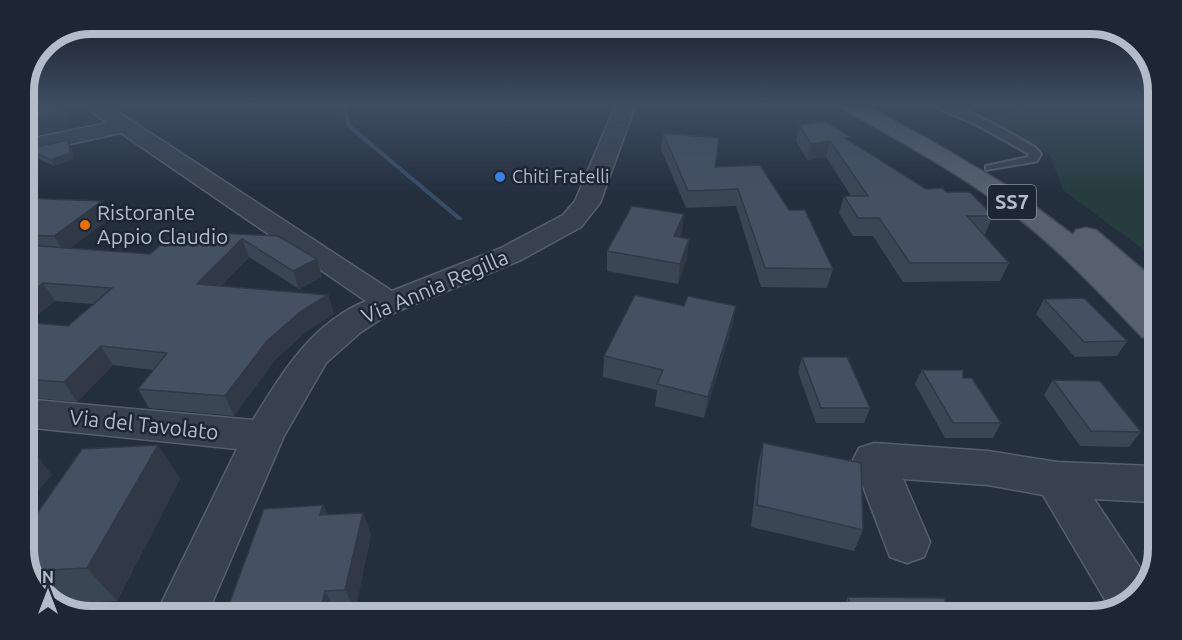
<svg xmlns="http://www.w3.org/2000/svg" width="1182" height="640" font-family="Ubuntu,sans-serif">
	<style>
		.green { fill: #263c3f }
		.lines { fill: none; stroke-linecap: round; stroke-linejoin: round }
		.stream { fill: #394c67; fill-rule: evenodd }
		.service-casing { stroke: #565f6c; stroke-width: 4 }
		.minor-casing { stroke: #565f6c; stroke-width: 3 }
		.primary-casing { stroke: #414a57; stroke-width: 3 }
		.service { fill: #38414e; fill-rule: evenodd }
		.minor { fill: #38414e; fill-rule: evenodd }
		.primary { fill: #56606e; fill-rule: evenodd }
		.wall { fill: #3b4654; fill-rule: evenodd }
		.shaded-wall { fill: #303945 }
		.building { fill: #455162; stroke: #303945; stroke-width: 1.5 }
		.shop-dot { fill: #3f7fe0; stroke: #1d2633; stroke-width: 2 }
		.food-dot { fill: #e8710a; stroke: #1d2633; stroke-width: 2 }
		.labels { text-anchor: middle; stroke-width: 5; stroke-linejoin: round; paint-order: stroke }
		.far-poi-label { font-size: 18px; fill: #b4bcc9; stroke: #1d2633; text-anchor: start }
		.shield { fill: #1d2633; stroke: #878f9c; stroke-width: 1.5 }
		.shield-label { font-size: 20px; font-weight: bold; fill: #b4bcc9 }
		.poi-label { font-size: 21px; fill: #b4bcc9; stroke: #1d2633; text-anchor: start }
		.street-label { font-size: 21px; fill: #b4bcc9; stroke: #1d2633 }
		.rim { fill: none; stroke: #b4bcc9; stroke-width: 8 }
	</style>
	<rect width="100%" height="100%" fill="#242f3e"/>
	<polygon class="green" points="1048,104 1158,104 1155,258 1063,190 1050,155 980,118"/>
	<g class="lines">
		<polygon class="stream" points="340,104 345,104 351,125 462,218 462,220 458,220 347,127"/>
		<g class="service-casing">
			<path id="service" d="M 929,104 C 966,104 1003,130 1035,147 L 1041,154 L 1037,161 L 1033,162 L 986,170 L 986,166 L 1028,157 L 1029,154 L 977,125 Z"/>
		</g>
		<g class="minor-casing">
			<g id="minor">
				<path d="M 82,104 L 106,104 L 392,291 L 501,248 L 563,215 L 575,201 L 616,104 L 636,104 L 600,203 L 581,227 L 521,260 L 384,317 L 361,332 L 326,363 L 284,436 L 209,610 L 158,610 L 237,449 L 24,427 L 24,399 L 253,420 C 282,373 312,323 366,301 L 121,133 L 24,154 L 24,140 L 107,123 Z"/>
				<polygon points="874,443 988,451 1057,462 1152,466 1152,502 1094,499 1149,581 1128,605 1111,610 1043,495 988,485 903,479 930,542 924,557 907,563 890,557 853,460 859,448"/>
			</g>
		</g>
		<g class="primary-casing">
			<path id="primary" d="M 838,104 L 863,104 L 933,142 L 1009,187 L 1073,235 L 1076,230 L 1086,228 L 1096,230 L 1155,280 L 1155,305 L 1147,303 L 1155,311 L 1154,340 L 1142,337 C 1101,294 1060,250 1013,214 C 959,173 900,141 841,108 Z"/>
		</g>
		<use href="#service" class="service"/>
		<use href="#minor" class="minor"/>
		<use href="#primary" class="primary"/>
	</g>
	<g class="wall">
		<polygon points="799,125 850,142 926,189 946,192 993,216 985,234 983,234 1009,263 1000,281 903,282 873,236 853,236 839,213 844,196 851,196 826,157 807,160 796,141"/>
		<polygon points="663,133 716,167 789,210 833,269 827,288 761,287 736,206 686,208 661,149"/>
		<polygon points="71,146 73,159 54,166 30,155 27,149"/>
		<path d="M 24,198 L 110,218 L 70,248 L 150,254 L 177,231 L 278,236 L 322,277 L 299,289 L 249,257 L 221,286 L 328,295 L 334,314 L 307,331 L 274,361 L 234,416 L 149,408 L 138,389 L 153,370 L 113,365 L 77,402 L 24,397 ZM 55,301 L 93,304 L 68,326 L 28,322 Z"/>
		<polygon points="682,233 680,237 687,258 678,284 607,271 607,251"/>
		<polygon points="1044,299 1127,341 1117,356 1075,357 1036,314"/>
		<polygon points="684,306 736,306 732,326 704,418 655,406 657,390 603,377 604,356"/>
		<polygon points="802,357 870,408 864,423 816,423 798,372"/>
		<polygon points="922,370 963,378 1001,423 993,438 945,438 915,384"/>
		<polygon points="1053,380 1141,432 1129,447 1080,446 1044,395"/>
		<polygon points="763,443 863,530 854,551 751,527 758,464"/>
		<polygon points="158,445 180,479 117,601 56,604 35,586 24,553 36,515"/>
		<polygon points="323,505 328,515 363,513 371,534 355,611 227,610"/>
		<polygon points="848,597 951,615 839,614"/>
	</g>
	<g class="shaded-wall">
		<polygon points="60,104 64,104 67,110 69,128 24,138 24,119"/>
		<polygon points="68,140 71,146 73,159 54,166 51,160"/>
		<polygon points="830,141 826,157 807,160 811,144"/>
		<polygon points="102,201 110,218 64,253 54,236"/>
		<polygon points="684,214 682,233 673,256 674,236"/>
		<polygon points="242,239 249,257 206,302 197,284"/>
		<polygon points="689,239 687,258 678,284 680,264"/>
		<polygon points="317,259 322,277 299,289 293,271"/>
		<polygon points="43,283 55,301 24,326 24,297"/>
		<polygon points="328,295 334,314 307,331 274,361 234,416 225,396 266,342 300,312"/>
		<polygon points="736,306 732,326 704,418 708,397"/>
		<polygon points="101,346 113,365 77,402 64,382"/>
		<polygon points="158,445 180,479 117,601 87,568"/>
		<polygon points="40,460 52,475 24,506 24,476"/>
		<polygon points="323,505 333,527 320,515"/>
		<polygon points="363,513 371,534 355,611 345,590"/>
		<polygon points="325,591 335,611 322,611 321,609"/>
	</g>
	<g class="building">
		<polygon points="24,104 60,104 61,112 24,119"/>
		<polygon points="825,121 851,137 845,138 926,189 943,188 946,192 970,192 993,216 967,216 1009,263 910,263 879,218 858,218 844,196 868,196 830,141 811,144 799,125"/>
		<polygon points="663,133 719,138 715,167 760,165 789,210 805,210 833,269 765,268 738,189 688,191"/>
		<polygon points="68,140 70,153 51,160 27,149"/>
		<polygon points="24,198 102,201 54,236 24,235"/>
		<polygon points="632,206 684,214 674,236 689,239 680,264 607,251"/>
		<polygon points="177,231 278,236 317,259 293,271 242,239 197,284 328,295 300,312 266,342 225,396 138,389 167,353 101,346 64,382 24,379 24,322 68,326 112,288 43,283 24,297 24,247 27,245 150,254"/>
		<polygon points="635,295 684,306 688,296 736,306 708,397 657,384 663,370 604,356"/>
		<polygon points="1084,298 1127,341 1084,342 1044,299"/>
		<polygon points="802,357 847,357 870,408 821,408"/>
		<polygon points="922,370 963,370 963,378 972,378 1001,423 953,423"/>
		<polygon points="1053,380 1100,381 1141,432 1091,431"/>
		<polygon points="763,443 861,463 863,530 757,505"/>
		<polygon points="158,445 87,568 30,571 24,553 24,516 36,515 82,449"/>
		<polygon points="24,459 40,460 24,476"/>
		<polygon points="323,505 320,515 363,513 345,590 325,591 321,609 298,611 227,610 264,509"/>
		<polygon points="848,597 944,598 951,615 853,614"/>
	</g>
	<linearGradient id="sky" x2="0" y2="1"><stop stop-color="#141a22"/><stop offset="0.54" stop-color="#3f4d63"/><stop offset="1" stop-color="#3f4d63" stop-opacity="0"/></linearGradient>
	<rect width="1182" height="194" fill="url(#sky)"/>
	<circle class="shop-dot" cx="500" cy="177" r="6"/>
	<circle class="food-dot" cx="85" cy="225" r="6"/>
	<g class="labels">
		<g class="far-poi-label">
			<text x="512" y="183">Chiti Fratelli</text>
		</g>
		<rect class="shield" x="988" y="185" width="48" height="34" rx="4.5"/>
		<g class="shield-label">
			<text x="1012" y="209">SS7</text>
		</g>
		<g class="poi-label">
			<text x="97" y="220">Ristorante<tspan x="97" dy="24">Appio Claudio</tspan></text>
		</g>
		<g class="street-label">
			<text transform="translate(435 287) rotate(-23)" y="7">Via Annia Regilla</text>
			<text transform="translate(144 425) rotate(6)" y="7">Via del Tavolato</text>
		</g>
	</g>
	<path d="M0 0H1182V640H0ZM91 34H1091A57 57 0 0 1 1148 91V549A57 57 0 0 1 1091 606H91A57 57 0 0 1 34 549V91A57 57 0 0 1 91 34Z" fill="#1d2633" fill-rule="evenodd"/>
	<path class="rim" d="M91 34H1091A57 57 0 0 1 1148 91V549A57 57 0 0 1 1091 606H91A57 57 0 0 1 34 549V91A57 57 0 0 1 91 34Z"/>
	<g transform="translate(48 592)" stroke="#1d2633" stroke-width="4.5" paint-order="stroke">
	<path d="M0-4.5L10 22L0 15L-10 22Z" fill="#b4bcc9"/>
	<text y="-9" font-size="16" font-weight="bold" text-anchor="middle" fill="#b4bcc9">N</text>
	</g>
</svg>
